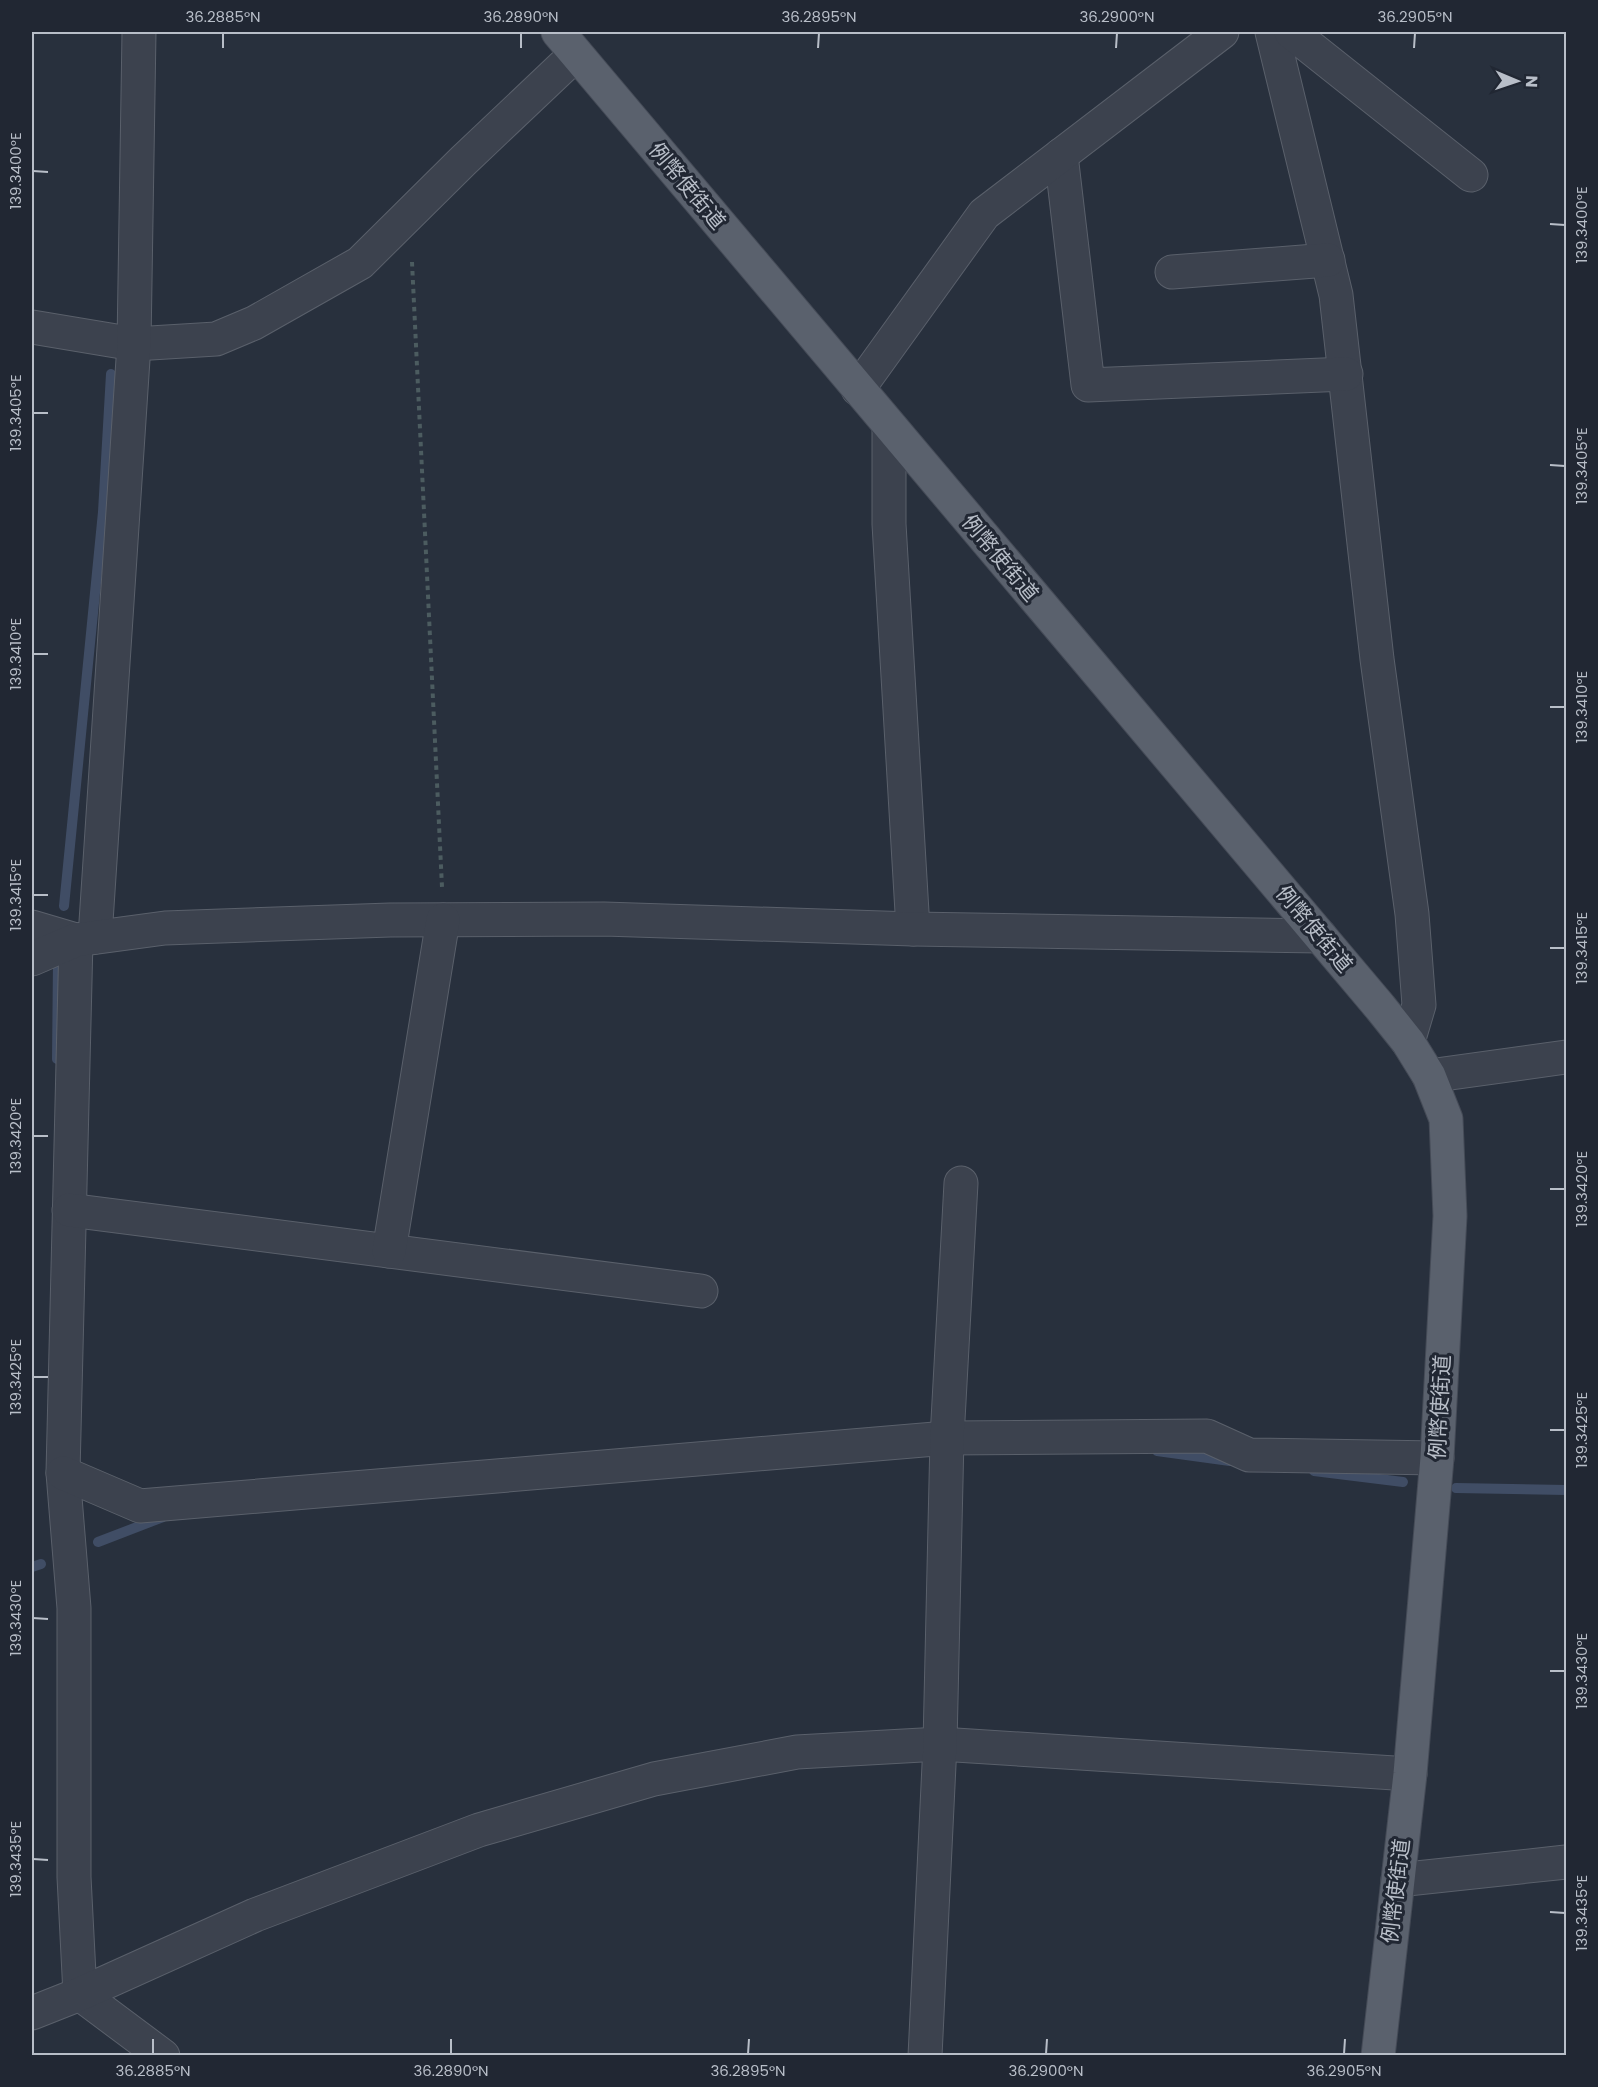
<svg xmlns="http://www.w3.org/2000/svg" width="1598" height="2087" font-family="Poppins,'Noto Sans JP',sans-serif">
	<style>
		.lines { fill: none; stroke-linecap: round; stroke-linejoin: round }
		.stream { stroke: #404d65; stroke-width: 10 }
		.minor-casing { stroke: #5a606b; stroke-width: 35 }
		.major-casing { stroke: #454b57; stroke-width: 35 }
		.path { stroke: #4c5c60; stroke-width: 4; stroke-dasharray: 4.5 4.5; stroke-linecap: butt }
		.minor { stroke: #3c424e; stroke-width: 33 }
		.major { stroke: #5a616d; stroke-width: 33 }
		.ticks { fill: none; stroke: #b8bec8; stroke-width: 2 }
		.labels { text-anchor: middle; stroke-width: 6; stroke-linejoin: round; paint-order: stroke }
		.street-label { font-size: 21px; fill: #b8bec8; stroke: #212733 }
		.neatline { fill: none; stroke: #b8bec8; stroke-width: 2 }
		.ticks-label { font-size: 15px; text-anchor: middle; fill: #b8bec8 }
	</style>
	<rect width="100%" height="100%" fill="#28303d"/>
	<g class="lines">
		<g class="stream">
			<polyline points="64,906 103,512 111,374"/>
			<polyline points="57,1059 58,961"/>
			<polyline points="1157,1451 1230,1461"/>
			<polyline points="1314,1471 1403,1482"/>
			<polyline points="1456,1488 1566,1490"/>
			<polyline points="98,1542 163,1517"/>
			<polyline points="32,1567 41,1564"/>
		</g>
		<g class="minor-casing">
			<g id="minor">
				<polyline points="1272,32 1336,295 1377,659 1412,914 1419,1005 1408,1042"/>
				<polyline points="1291,32 1471,175"/>
				<polyline points="1061,155 1088,385 1346,374"/>
				<polyline points="1172,272 1328,260"/>
				<polyline points="32,327 134,344 216,339 254,323 360,263 463,161 576,54"/>
				<polyline points="858,389 984,214 1222,32"/>
				<polyline points="889,426 889,524 913,929"/>
				<polyline points="32,927 76,940"/>
				<polyline points="95,937 134,344 139,32"/>
				<polyline points="76,940 63,1473 74,1608 74,1877 80,1994"/>
				<polyline points="32,959 76,940 165,928 390,920 604,919 913,929 1320,936"/>
				<polyline points="1429,1076 1566,1057"/>
				<polyline points="69,1210 701,1291"/>
				<polyline points="389,1251 443,920"/>
				<polyline points="63,1473 140,1506 947,1438 1207,1436 1249,1455 1437,1458"/>
				<polyline points="1398,1880 1566,1862"/>
				<polyline points="80,1994 163,2056"/>
				<polyline points="32,2013 80,1994 255,1915 479,1830 654,1779 797,1752 940,1744 1410,1774"/>
				<polyline points="925,2056 940,1744 947,1438 961,1183"/>
			</g>
		</g>
		<g class="major-casing">
			<polyline id="major" points="558,32 1380,1007 1408,1042 1429,1076 1446,1119 1450,1216 1437,1458 1410,1774 1378,2056"/>
		</g>
		<polyline class="path" points="412,262 442,887"/>
		<use href="#minor" class="minor"/>
		<use href="#major" class="major"/>
	</g>
	<path class="ticks" d="M 223,48 L 223,33M 521,48 L 521,33M 818,48 L 819,33M 1116,48 L 1117,33M 1414,48 L 1415,33M 33,171 L 48,172M 1550,224 L 1565,225M 33,413 L 48,413M 1550,465 L 1565,466M 33,654 L 48,654M 1550,707 L 1565,707M 33,895 L 48,895M 1550,948 L 1565,948M 33,1136 L 48,1136M 1550,1189 L 1565,1189M 33,1377 L 48,1377M 1550,1430 L 1565,1430M 33,1618 L 48,1619M 1550,1671 L 1565,1671M 33,1859 L 48,1860M 1550,1912 L 1565,1913M 153,2054 L 153,2039M 451,2054 L 451,2039M 748,2054 L 749,2039M 1046,2054 L 1047,2039M 1344,2054 L 1345,2039"/>
	<g class="labels">
		<g class="street-label">
			<text transform="translate(687 186) rotate(50)" y="7">例幣使街道</text>
			<text transform="translate(1000 558) rotate(50)" y="7">例幣使街道</text>
			<text transform="translate(1314 929) rotate(50)" y="7">例幣使街道</text>
			<text transform="translate(1440 1407) rotate(-87)" y="7">例幣使街道</text>
			<text transform="translate(1396 1891) rotate(-83)" y="7">例幣使街道</text>
		</g>
	</g>
	<rect width="1598" height="2087" fill="none" stroke="#212733" stroke-width="66"/>
	<g transform="translate(1517 81) rotate(92)" stroke="#212733" stroke-width="4.5" paint-order="stroke">
	<path d="M0-4.5L10 22L0 15L-10 22Z" fill="#b8bec8"/>
	<text y="-9" font-size="16" font-weight="bold" text-anchor="middle" fill="#b8bec8">N</text>
	</g>
	<rect x="33" y="33" width="1532" height="2021" class="neatline"/>
	<g class="ticks-label">
		<text x="223" y="22">36.2885°N</text>
		<text x="521" y="22">36.2890°N</text>
		<text x="819" y="22">36.2895°N</text>
		<text x="1117" y="22">36.2900°N</text>
		<text x="1415" y="22">36.2905°N</text>
		<text transform="translate(16 171) rotate(-90)" y="5">139.3400°E</text>
		<text transform="translate(1582 225) rotate(-90)" y="5">139.3400°E</text>
		<text transform="translate(16 413) rotate(-90)" y="5">139.3405°E</text>
		<text transform="translate(1582 466) rotate(-90)" y="5">139.3405°E</text>
		<text transform="translate(16 654) rotate(-90)" y="5">139.3410°E</text>
		<text transform="translate(1582 707) rotate(-90)" y="5">139.3410°E</text>
		<text transform="translate(16 895) rotate(-90)" y="5">139.3415°E</text>
		<text transform="translate(1582 948) rotate(-90)" y="5">139.3415°E</text>
		<text transform="translate(16 1136) rotate(-90)" y="5">139.3420°E</text>
		<text transform="translate(1582 1189) rotate(-90)" y="5">139.3420°E</text>
		<text transform="translate(16 1377) rotate(-90)" y="5">139.3425°E</text>
		<text transform="translate(1582 1430) rotate(-90)" y="5">139.3425°E</text>
		<text transform="translate(16 1618) rotate(-90)" y="5">139.3430°E</text>
		<text transform="translate(1582 1671) rotate(-90)" y="5">139.3430°E</text>
		<text transform="translate(16 1859) rotate(-90)" y="5">139.3435°E</text>
		<text transform="translate(1582 1913) rotate(-90)" y="5">139.3435°E</text>
		<text x="153" y="2076">36.2885°N</text>
		<text x="451" y="2076">36.2890°N</text>
		<text x="748" y="2076">36.2895°N</text>
		<text x="1046" y="2076">36.2900°N</text>
		<text x="1344" y="2076">36.2905°N</text>
	</g>
</svg>
